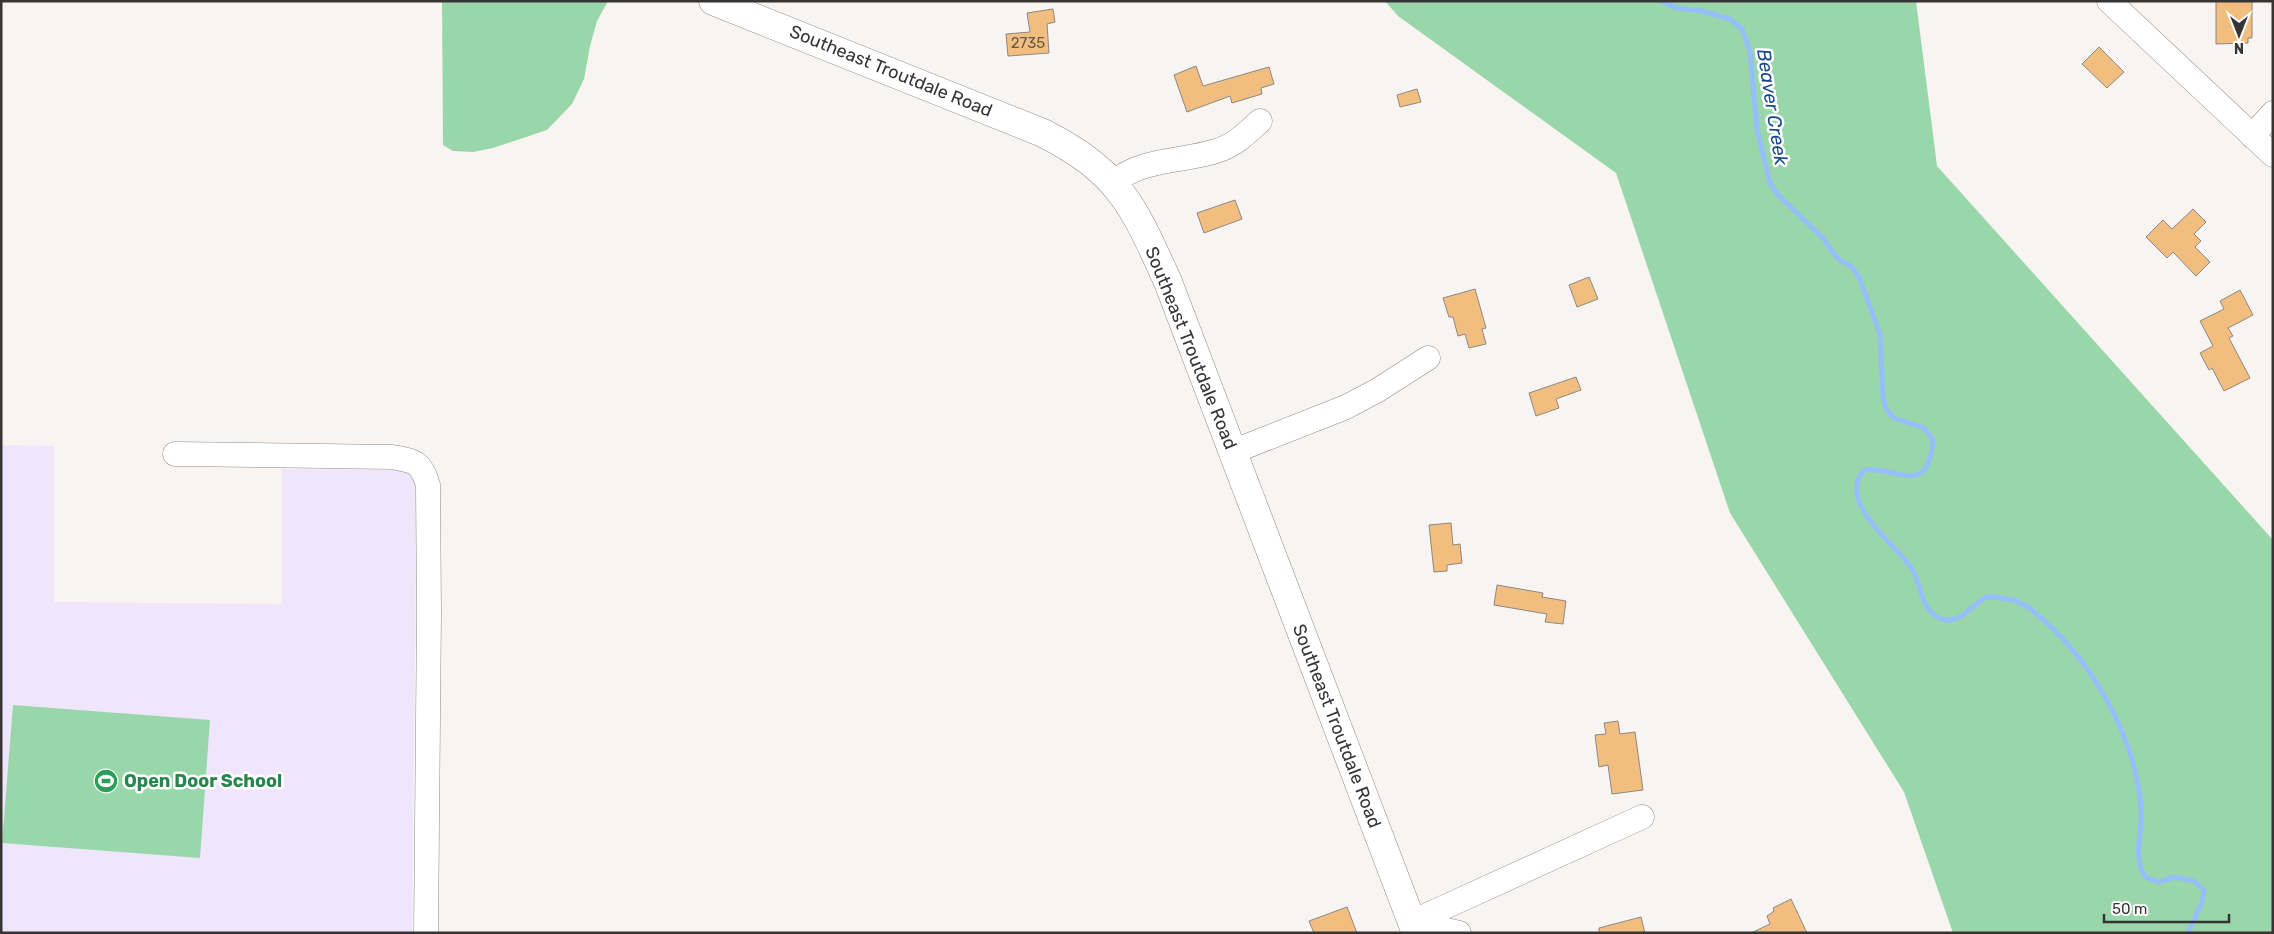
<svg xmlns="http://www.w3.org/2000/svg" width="2274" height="934" font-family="Rubik,sans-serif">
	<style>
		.education { fill: #efe6fb }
		.green { fill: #99d7ab }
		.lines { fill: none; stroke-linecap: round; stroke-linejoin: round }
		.stream { stroke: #95befb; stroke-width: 5 }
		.building { fill: #f1be80; stroke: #8b8885 }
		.minor-casing { stroke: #8f8c89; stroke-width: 25 }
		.major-casing { stroke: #8f8c89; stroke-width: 29 }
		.minor { stroke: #fff; stroke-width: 24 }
		.major { stroke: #fff; stroke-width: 28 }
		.labels { text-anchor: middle; stroke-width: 5; stroke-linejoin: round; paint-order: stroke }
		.number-label { font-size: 15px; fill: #655747 }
		.street-label { font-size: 18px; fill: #363534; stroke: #fff }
		.leisure-label { font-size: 18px; font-weight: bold; fill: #27864d; stroke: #fff; text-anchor: start }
		.water-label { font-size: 19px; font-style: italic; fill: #15458b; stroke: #fff }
	</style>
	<rect width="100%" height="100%" fill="#f7f4f1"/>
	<polygon class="education" points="1,445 54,446 54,602 282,604 282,469 417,470 412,933 1,933"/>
	<g class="green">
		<polygon points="442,1 608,1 597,21 590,46 584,79 572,104 547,130 493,148 473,152 453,151 443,145"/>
		<polygon points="1385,1 1916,1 1937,166 2273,540 2273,933 1953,933 1904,792 1730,513 1616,173 1398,16"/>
		<polygon points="13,705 210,720 200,858 2,843"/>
	</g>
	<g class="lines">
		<path class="stream" d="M 1661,1 L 1676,8 L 1702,11 L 1730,19 L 1742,29 L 1750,52 L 1757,130 L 1770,183 L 1778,195 L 1824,239 L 1833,253 L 1841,261 L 1851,266 L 1859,277 L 1880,334 L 1883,397 L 1886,409 L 1894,418 L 1924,428 L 1933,440 C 1928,499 1898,466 1864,470 C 1836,504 1896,544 1912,569 C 1922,585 1920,612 1942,619 C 1961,625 1972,603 1987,597 C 1993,596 2000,598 2006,599 C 2016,600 2025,604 2033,611 C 2090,657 2135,734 2141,808 C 2143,832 2132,855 2145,877 L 2159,882 L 2175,877 L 2194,881 L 2204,890 L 2202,902 L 2188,933"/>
	</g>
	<g class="building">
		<polygon points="2216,1 2252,1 2252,38 2248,38 2248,43 2216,44"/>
		<polygon points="1053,9 1055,22 1047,24 1049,53 1008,56 1006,34 1030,32 1027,13"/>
		<polygon points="2099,47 2124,72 2107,88 2082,64"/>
		<polygon points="1196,66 1203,86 1269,67 1274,84 1261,88 1262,94 1232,103 1230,96 1187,112 1174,75"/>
		<polygon points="1417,89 1421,102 1400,107 1397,95"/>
		<polygon points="1235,200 1242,219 1204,233 1197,213"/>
		<polygon points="2193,209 2206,222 2194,234 2201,241 2195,247 2210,262 2196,276 2173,252 2167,258 2146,237 2163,220 2172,229"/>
		<polygon points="1589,277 1598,299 1577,307 1569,285"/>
		<polygon points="1475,289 1486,328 1482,329 1486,344 1469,348 1465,334 1458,336 1453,317 1449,317 1443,298"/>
		<polygon points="2240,290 2253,315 2228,328 2233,336 2229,338 2250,378 2224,391 2212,368 2209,370 2200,353 2213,346 2200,321 2224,309 2220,301"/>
		<polygon points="1576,377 1581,390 1556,399 1559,408 1536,416 1529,393"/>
		<polygon points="1451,523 1453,545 1460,544 1462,563 1447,565 1447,571 1434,572 1429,525"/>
		<polygon points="1497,585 1543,593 1542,597 1566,601 1563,624 1545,622 1547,614 1494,605"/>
		<polygon points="1618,721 1620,734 1635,732 1643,790 1612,794 1608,765 1599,767 1595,735 1606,734 1604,723"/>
		<polygon points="1791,899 1807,933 1751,933 1770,924 1767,916 1774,911 1773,908"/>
		<polygon points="1347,907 1357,933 1314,933 1309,921"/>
		<polygon points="1641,917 1645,933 1599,933 1599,928"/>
	</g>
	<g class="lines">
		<g class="minor-casing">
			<g id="minor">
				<polyline points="2109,1 2273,155"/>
				<polyline points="2252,136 2273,113"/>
				<path d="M 1114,182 C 1143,158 1182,162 1216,151 C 1234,146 1247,133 1260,121"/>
				<polyline points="1232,452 1346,407 1378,390 1428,358"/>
				<path d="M 175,454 L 392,457 C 414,461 421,461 428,485 L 429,613 L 426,933"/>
				<polyline points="1459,933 1412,922 1642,817"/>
			</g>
		</g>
		<g class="major-casing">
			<path id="major" d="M 713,1 L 1043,133 C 1120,172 1134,207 1168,282 L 1416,933"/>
		</g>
		<use href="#minor" class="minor"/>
		<use href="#major" class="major"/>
	</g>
	<defs>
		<g id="stadium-disc" transform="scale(1.25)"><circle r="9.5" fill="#2e9e5b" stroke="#fff"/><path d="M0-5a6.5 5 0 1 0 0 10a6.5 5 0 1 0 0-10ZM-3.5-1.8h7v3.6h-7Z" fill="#fff"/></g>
	</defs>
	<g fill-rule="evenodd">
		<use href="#stadium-disc" x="106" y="781"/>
	</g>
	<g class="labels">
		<g class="number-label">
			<text x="1028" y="48">2735</text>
		</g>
		<g class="street-label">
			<text transform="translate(891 71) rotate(22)" y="6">Southeast Troutdale Road</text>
			<text transform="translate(1191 348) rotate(68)" y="6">Southeast Troutdale Road</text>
			<text transform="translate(1337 726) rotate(69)" y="6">Southeast Troutdale Road</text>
		</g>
		<g class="leisure-label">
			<text x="124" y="787">Open Door School</text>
		</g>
		<g class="water-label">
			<text transform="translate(1773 107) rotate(81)" y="7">Beaver Creek</text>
		</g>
	</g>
	<rect width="2274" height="934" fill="none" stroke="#363534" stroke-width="5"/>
	<g transform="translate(2239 35) rotate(180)" stroke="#ffffff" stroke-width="4" paint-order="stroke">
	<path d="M0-4L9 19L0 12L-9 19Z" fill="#363534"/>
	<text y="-8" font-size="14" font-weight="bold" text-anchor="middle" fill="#363534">N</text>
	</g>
	<path d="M2104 914v8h125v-8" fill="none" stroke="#363534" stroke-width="2.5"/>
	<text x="2112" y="914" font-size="15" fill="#363534" stroke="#ffffff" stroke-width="4" paint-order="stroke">50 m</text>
</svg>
